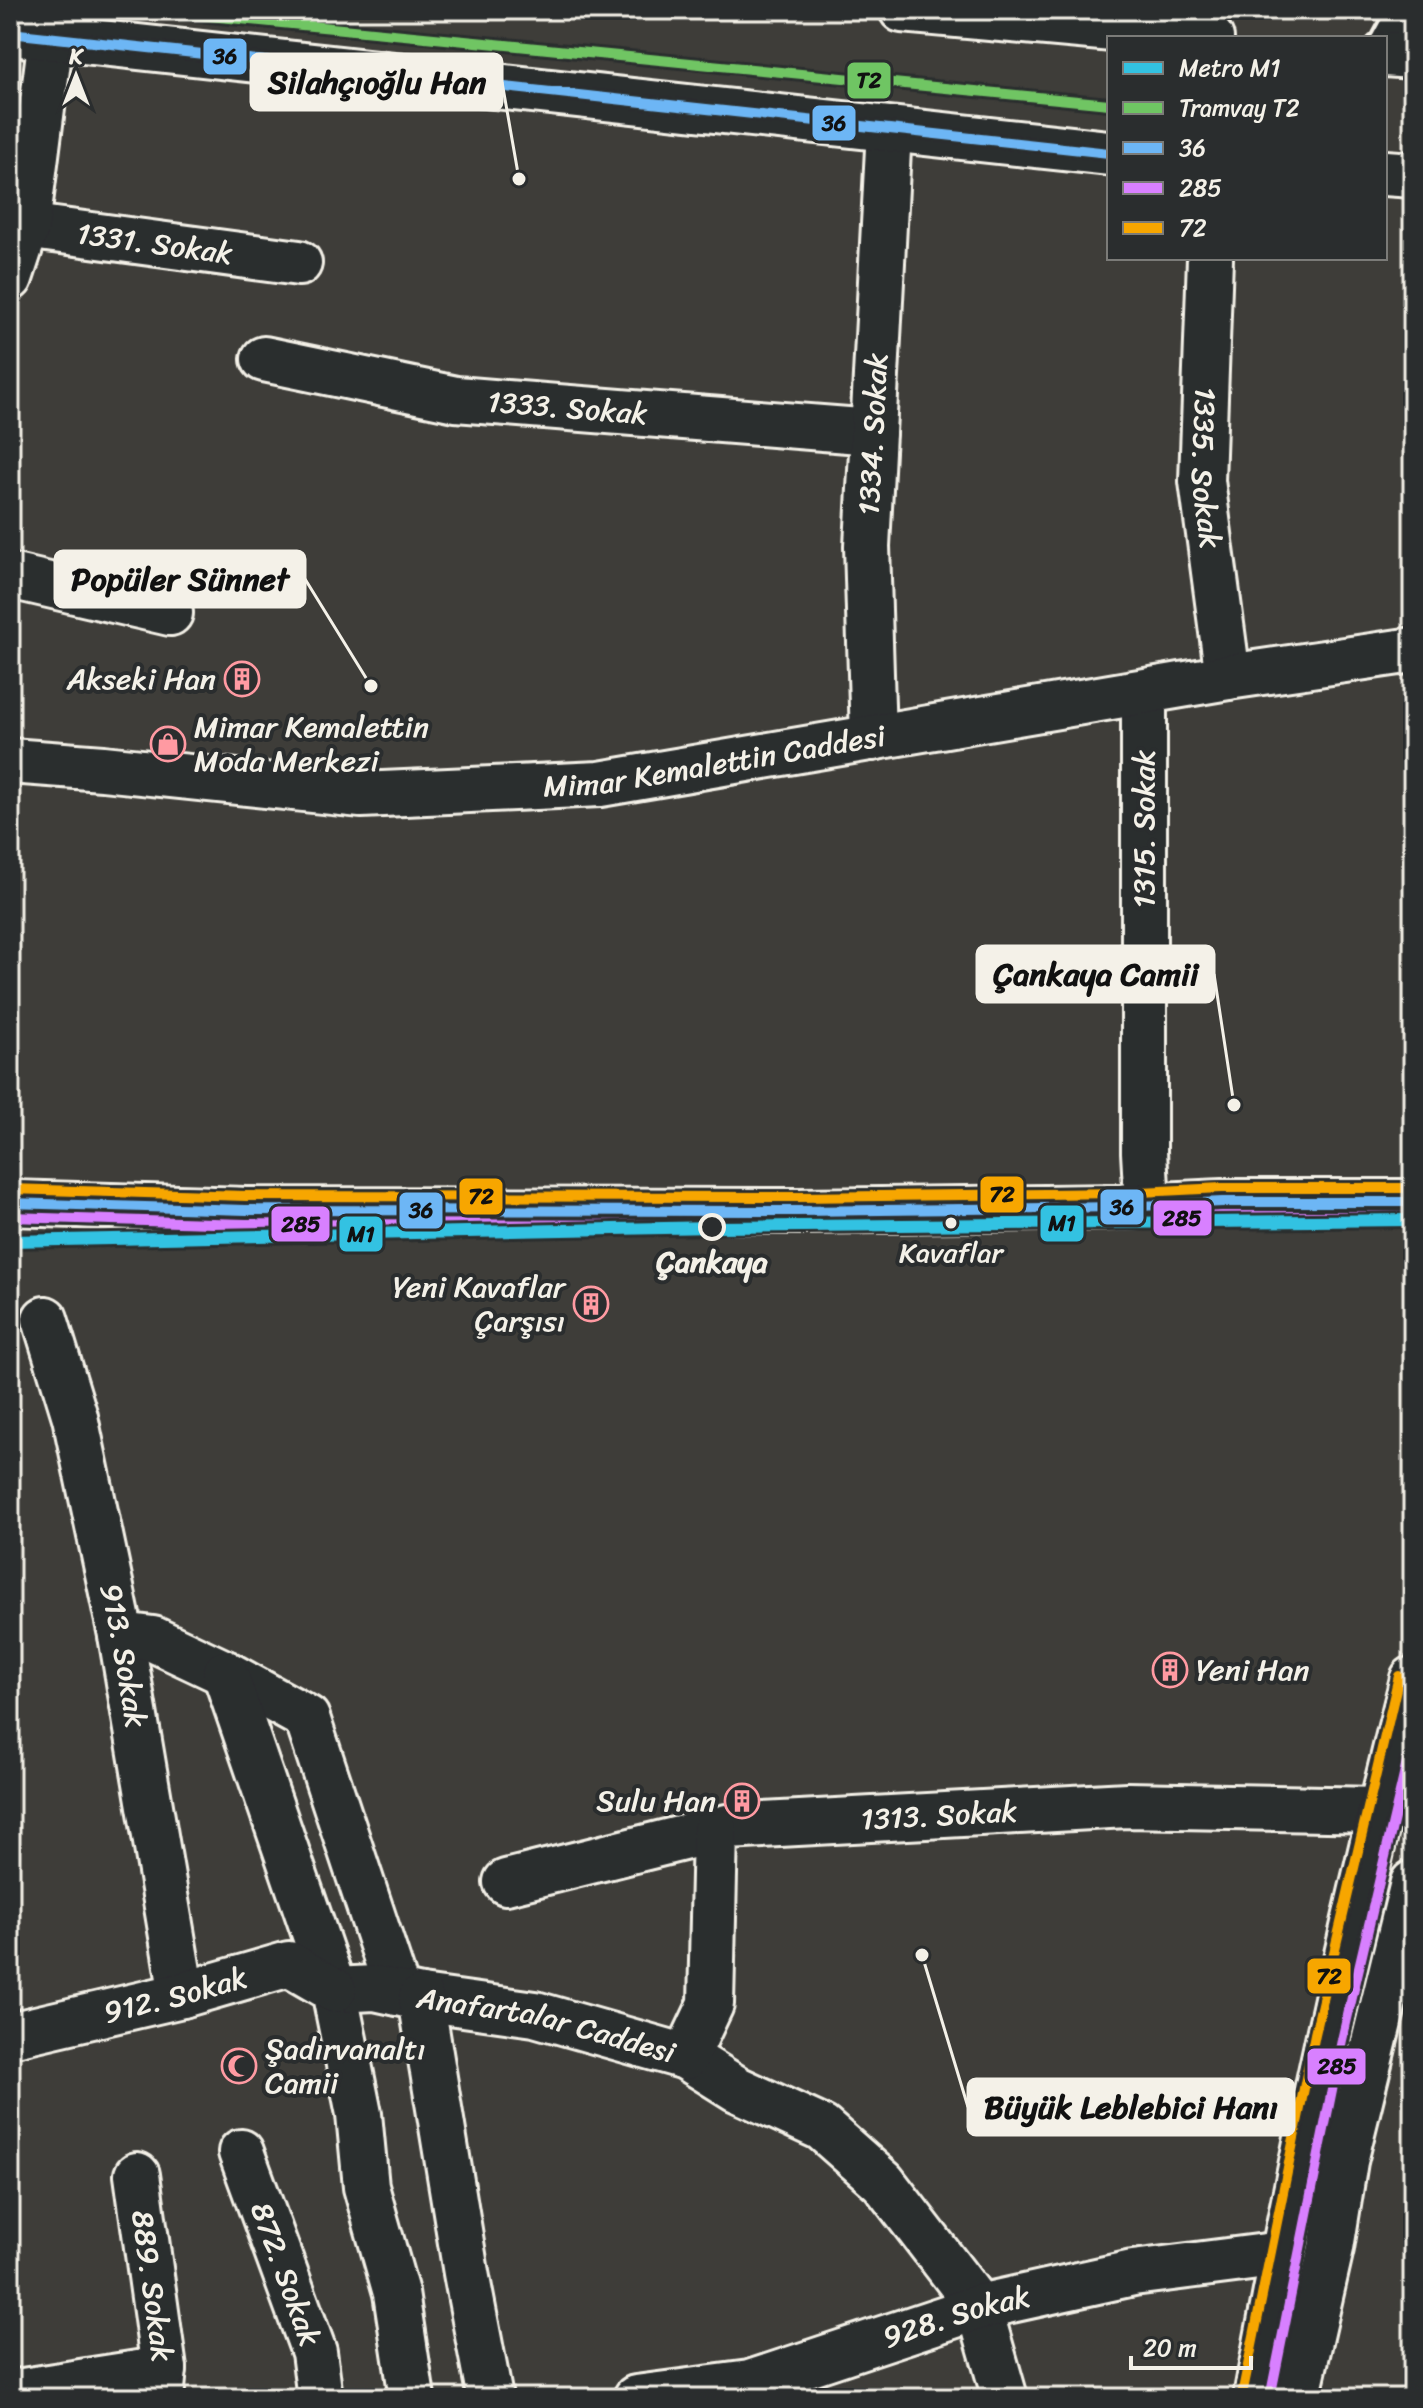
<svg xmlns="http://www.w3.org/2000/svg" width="1423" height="2408" font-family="Sriracha,sans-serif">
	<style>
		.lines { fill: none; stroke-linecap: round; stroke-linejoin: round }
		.minor-casing { stroke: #f4f1e8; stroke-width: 50 }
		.major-casing { stroke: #f4f1e8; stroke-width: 50 }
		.minor { stroke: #2a2d2e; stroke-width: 44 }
		.major { stroke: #2a2d2e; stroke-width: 44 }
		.bus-1-casing { stroke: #2a2d2e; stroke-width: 16 }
		.bus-2-casing { stroke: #2a2d2e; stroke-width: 16 }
		.bus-3-casing { stroke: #2a2d2e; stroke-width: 16 }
		.bus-1 { stroke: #6db6f5; stroke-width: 10 }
		.bus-2 { stroke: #d880ff; stroke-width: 10 }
		.bus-3 { stroke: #f7a600; stroke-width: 10 }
		.tram-1-casing { stroke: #2a2d2e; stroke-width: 16 }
		.tram-1 { stroke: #6fc563; stroke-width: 10 }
		.metro-1-casing { stroke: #2a2d2e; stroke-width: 18 }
		.metro-1 { stroke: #33c2e2; stroke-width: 12 }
		.bus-dot { fill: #f4f1e8; stroke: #2a2d2e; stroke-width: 3 }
		.stop-dot { fill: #2a2d2e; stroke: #f4f1e8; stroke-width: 4 }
		.labels { text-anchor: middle; stroke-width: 8; stroke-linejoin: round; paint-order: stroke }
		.bus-label { font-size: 28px; fill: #f4f1e8; stroke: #2a2d2e }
		.street-label { font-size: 30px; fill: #f4f1e8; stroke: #2a2d2e }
		.poi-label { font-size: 30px; fill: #f4f1e8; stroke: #2a2d2e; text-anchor: end }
		.stop-label { font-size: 30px; font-weight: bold; fill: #f4f1e8; stroke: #2a2d2e }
		.leader { fill: none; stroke: #f4f1e8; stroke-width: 3 }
		.callout-dot { fill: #f4f1e8; stroke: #2a2d2e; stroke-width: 3 }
		.callout { fill: #f4f1e8; stroke: #f4f1e8; stroke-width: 3 }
		.callout-label { font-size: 32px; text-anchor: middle; font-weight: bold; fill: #111 }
		.line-badge { stroke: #2a2d2e; stroke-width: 3 }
		.pale-badge-label { font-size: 22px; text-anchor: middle; font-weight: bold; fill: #111 }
	</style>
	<rect width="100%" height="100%" fill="#3e3d39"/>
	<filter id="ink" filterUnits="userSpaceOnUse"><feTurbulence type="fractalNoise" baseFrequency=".0125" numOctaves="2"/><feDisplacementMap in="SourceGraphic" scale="16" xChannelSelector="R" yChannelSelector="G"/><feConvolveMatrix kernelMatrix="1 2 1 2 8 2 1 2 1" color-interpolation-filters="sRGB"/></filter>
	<g filter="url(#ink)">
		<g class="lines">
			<g class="minor-casing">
				<g id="minor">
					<polyline points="1388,54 1412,10"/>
					<path id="s1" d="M 10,224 L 299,263"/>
					<path id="s2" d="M 1210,258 L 1202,481 L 1228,677"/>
					<polyline points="10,278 27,226 51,37"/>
					<path id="s3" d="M 264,359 L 456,399 L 873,432"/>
					<polyline points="10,576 170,613"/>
					<polyline points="1144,693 1144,1152 1147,1205"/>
					<path id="s4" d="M 873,738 L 867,546 L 889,130"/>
					<path id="s5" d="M 10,761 L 103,768 L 361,795 L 600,784 L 1228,677 L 1413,650"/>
					<path id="s6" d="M 45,1319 L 75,1417 L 121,1635 L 182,1995"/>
					<polyline points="121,1635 153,1639 225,1673 307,1718 398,1993"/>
					<polyline points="225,1673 334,1990 359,2114 366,2187 396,2293 412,2398"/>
					<path id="s7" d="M 506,1882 L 727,1827 L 1127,1805 L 1380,1810"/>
					<path id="s8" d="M 334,1990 L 375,1988 L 421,1998 L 535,2014 L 686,2057 L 737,2089 L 822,2128 L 883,2182 L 979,2307 L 1005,2398"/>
					<polyline points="421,1998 466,2273 490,2398"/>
					<path id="s9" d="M 10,2035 L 182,1995 L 289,1964 L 334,1990"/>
					<polyline points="686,2057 711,2004 715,1831"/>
					<path id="s10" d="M 241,2152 L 314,2352 L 320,2398"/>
					<path id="s11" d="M 137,2175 L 164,2369 L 161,2398"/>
					<polyline points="10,2393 164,2369"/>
					<path id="s12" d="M 636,2398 L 750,2383 L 979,2307 L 1133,2273 L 1282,2254"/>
				</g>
			</g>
			<g class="major-casing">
				<g id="major">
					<polyline points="902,10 1211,38"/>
					<polyline points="10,33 1109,153"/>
					<polyline points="1385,54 1413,56"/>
					<polyline points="1385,173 1413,175"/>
					<polyline points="10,1203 246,1210 798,1211 1120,1207 1222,1202 1413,1202"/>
					<path d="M 1256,2398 C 1300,2157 1353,1917 1413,1679"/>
					<polyline points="1297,2398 1331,2248 1345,2161 1413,1883"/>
				</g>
			</g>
			<use href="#minor" class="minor"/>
			<use href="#major" class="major"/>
			<g class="bus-1-casing">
				<g id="bus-1">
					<polyline points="10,33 1109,153"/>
					<polyline points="10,1203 246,1210 798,1211 1120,1207 1222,1202 1413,1202"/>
				</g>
			</g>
			<g class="bus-2-casing">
				<g id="bus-2">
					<polyline points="10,1217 246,1224 798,1225 1120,1221 1222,1216 1413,1216"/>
					<polyline points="1270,2398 1342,2040 1413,1737"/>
				</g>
			</g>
			<g class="bus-3-casing">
				<g id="bus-3">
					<polyline points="10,1189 246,1196 798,1197 1120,1193 1222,1188 1413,1188"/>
					<polyline points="1242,2395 1315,2034 1399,1676"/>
				</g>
			</g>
			<use href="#bus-1" class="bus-1"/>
			<use href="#bus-2" class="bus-2"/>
			<use href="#bus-3" class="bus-3"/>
			<g class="tram-1-casing">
				<polyline id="tram-1" points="148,10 1109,104"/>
			</g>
			<use href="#tram-1" class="tram-1"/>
			<g class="metro-1-casing">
				<polyline id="metro-1" points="10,1241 715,1227 1413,1220"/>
			</g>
			<use href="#metro-1" class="metro-1"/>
		</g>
	</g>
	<defs>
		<g id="building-ring" transform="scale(1.8)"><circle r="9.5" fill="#2a2d2e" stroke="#ff9aa2" stroke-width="1.5"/><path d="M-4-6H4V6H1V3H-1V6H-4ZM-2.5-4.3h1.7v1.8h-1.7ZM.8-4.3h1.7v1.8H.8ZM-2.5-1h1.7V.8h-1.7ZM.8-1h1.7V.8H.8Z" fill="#ff9aa2"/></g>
		<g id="shop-ring" transform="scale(1.8)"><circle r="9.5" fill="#2a2d2e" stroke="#ff9aa2" stroke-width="1.5"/><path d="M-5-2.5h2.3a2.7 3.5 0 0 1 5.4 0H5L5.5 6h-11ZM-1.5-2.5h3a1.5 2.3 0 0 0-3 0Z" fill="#ff9aa2"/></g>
		<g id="mosque-ring" transform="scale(1.8)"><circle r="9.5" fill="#2a2d2e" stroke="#ff9aa2" stroke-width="1.5"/><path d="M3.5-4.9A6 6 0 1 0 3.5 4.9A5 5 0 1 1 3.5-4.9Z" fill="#ff9aa2"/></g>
	</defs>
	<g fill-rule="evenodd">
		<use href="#building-ring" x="242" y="679"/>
		<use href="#shop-ring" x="168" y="744"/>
		<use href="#building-ring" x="591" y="1304"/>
		<use href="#building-ring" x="1170" y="1670"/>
		<use href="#building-ring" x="742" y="1801"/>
		<use href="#mosque-ring" x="239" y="2066"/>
	</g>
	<circle class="bus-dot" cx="951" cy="1223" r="7"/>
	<circle class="stop-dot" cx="712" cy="1227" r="12"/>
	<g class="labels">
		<g class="bus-label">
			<text x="951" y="1262">Kavaflar</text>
		</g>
		<g class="street-label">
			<text dy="10" stroke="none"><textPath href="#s1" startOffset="146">1331. Sokak</textPath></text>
			<text dy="10" stroke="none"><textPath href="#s3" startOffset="308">1333. Sokak</textPath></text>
			<text dy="10" stroke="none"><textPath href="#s4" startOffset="304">1334. Sokak</textPath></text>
			<text dy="10" stroke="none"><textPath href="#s2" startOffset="210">1335. Sokak</textPath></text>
			<text dy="10" stroke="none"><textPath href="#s5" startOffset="708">Mimar Kemalettin Caddesi</textPath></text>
			<text transform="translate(1144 829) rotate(-90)" y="10">1315. Sokak</text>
			<text dy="10" stroke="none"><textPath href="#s6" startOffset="346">913. Sokak</textPath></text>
			<text dy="10" stroke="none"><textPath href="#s7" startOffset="440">1313. Sokak</textPath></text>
			<text dy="10" stroke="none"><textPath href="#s9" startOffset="170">912. Sokak</textPath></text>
			<text dy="10" stroke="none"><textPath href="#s8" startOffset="216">Anafartalar Caddesi</textPath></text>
			<text dy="10" stroke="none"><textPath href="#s10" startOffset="130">872. Sokak</textPath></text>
			<text dy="10" stroke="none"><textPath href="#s11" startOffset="112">889. Sokak</textPath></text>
			<text dy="10" stroke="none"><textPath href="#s12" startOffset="332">928. Sokak</textPath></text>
		</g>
		<g class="poi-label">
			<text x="216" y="689">Akseki Han</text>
			<text x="194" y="737" text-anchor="start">Mimar Kemalettin<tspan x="194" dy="34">Moda Merkezi</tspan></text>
			<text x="565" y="1297">Yeni Kavaflar<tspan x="565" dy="34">Çarşısı</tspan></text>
			<text x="1196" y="1680" text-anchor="start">Yeni Han</text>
			<text x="716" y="1811">Sulu Han</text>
			<text x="265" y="2059" text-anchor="start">Şadırvanaltı<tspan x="265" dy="34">Camii</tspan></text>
		</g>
		<g class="stop-label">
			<text x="712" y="1272">Çankaya</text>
		</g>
	</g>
	<path class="leader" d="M519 179L502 82M371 686L305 579M1234 1105L1214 974M922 1955L968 2107"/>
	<g class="callout-dot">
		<circle cx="519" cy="179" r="8"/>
		<circle cx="371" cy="686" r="8"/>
		<circle cx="1234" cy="1105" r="8"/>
		<circle cx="922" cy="1955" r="8"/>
	</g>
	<g class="callout">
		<rect x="251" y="54" width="251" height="56" rx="8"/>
		<rect x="55" y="551" width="250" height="56" rx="8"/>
		<rect x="977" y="946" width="237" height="56" rx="8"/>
		<rect x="968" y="2079" width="326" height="56" rx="8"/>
	</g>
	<g class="callout-label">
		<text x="377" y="93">Silahçıoğlu Han</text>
		<text x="180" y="590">Popüler Sünnet</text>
		<text x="1096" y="985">Çankaya Camii</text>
		<text x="1131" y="2118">Büyük Leblebici Hanı</text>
	</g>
	<g class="line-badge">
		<rect x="202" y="37" width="46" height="39" rx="8" fill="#6db6f5"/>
		<rect x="846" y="61" width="46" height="39" rx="8" fill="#6fc563"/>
		<rect x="811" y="104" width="46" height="38" rx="8" fill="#6db6f5"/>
		<rect x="979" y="1175" width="46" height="39" rx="8" fill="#f7a600"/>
		<rect x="458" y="1177" width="46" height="39" rx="8" fill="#f7a600"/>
		<rect x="1099" y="1188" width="46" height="38" rx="8" fill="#6db6f5"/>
		<rect x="398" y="1191" width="46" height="39" rx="8" fill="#6db6f5"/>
		<rect x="1152" y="1199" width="61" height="38" rx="8" fill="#d880ff"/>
		<rect x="1039" y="1204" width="46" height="39" rx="8" fill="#33c2e2"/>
		<rect x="270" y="1205" width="61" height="38" rx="8" fill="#d880ff"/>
		<rect x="338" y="1215" width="46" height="38" rx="8" fill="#33c2e2"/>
		<rect x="1306" y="1957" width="46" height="38" rx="8" fill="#f7a600"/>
		<rect x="1306" y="2047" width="61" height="39" rx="8" fill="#d880ff"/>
	</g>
	<g class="pale-badge-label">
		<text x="225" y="64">36</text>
		<text x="869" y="88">T2</text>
		<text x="834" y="131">36</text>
		<text x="1002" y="1202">72</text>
		<text x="481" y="1204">72</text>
		<text x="1122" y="1215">36</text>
		<text x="421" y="1218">36</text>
		<text x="1182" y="1226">285</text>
		<text x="1062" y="1231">M1</text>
		<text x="301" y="1232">285</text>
		<text x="361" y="1242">M1</text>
		<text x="1329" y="1984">72</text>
		<text x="1337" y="2074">285</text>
	</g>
	<rect width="1423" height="2408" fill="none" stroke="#2a2d2e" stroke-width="40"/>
	<rect x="20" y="20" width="1383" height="2368" fill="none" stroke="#f4f1e8" stroke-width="3" filter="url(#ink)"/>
	<rect x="1107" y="36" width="280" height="224" fill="#2a2d2e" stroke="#7b7b78" stroke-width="2"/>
	<rect x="1123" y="62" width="40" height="12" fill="#33c2e2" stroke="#7b7b78" stroke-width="2"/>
	<text x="1179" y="76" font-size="24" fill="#f4f1e8">Metro M1</text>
	<rect x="1123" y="102" width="40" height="12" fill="#6fc563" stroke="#7b7b78" stroke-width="2"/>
	<text x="1179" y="116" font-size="24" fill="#f4f1e8">Tramvay T2</text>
	<rect x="1123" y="142" width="40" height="12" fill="#6db6f5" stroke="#7b7b78" stroke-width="2"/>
	<text x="1179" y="156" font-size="24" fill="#f4f1e8">36</text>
	<rect x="1123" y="182" width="40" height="12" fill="#d880ff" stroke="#7b7b78" stroke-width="2"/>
	<text x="1179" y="196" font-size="24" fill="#f4f1e8">285</text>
	<rect x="1123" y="222" width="40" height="12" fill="#f7a600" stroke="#7b7b78" stroke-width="2"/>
	<text x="1179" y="236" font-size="24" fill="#f4f1e8">72</text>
	<g transform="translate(76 76)" stroke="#2a2d2e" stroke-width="6" paint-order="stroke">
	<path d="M0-6L14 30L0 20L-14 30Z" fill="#f4f1e8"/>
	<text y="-12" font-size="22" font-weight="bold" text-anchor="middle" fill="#f4f1e8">K</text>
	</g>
	<path d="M1131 2356v12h120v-12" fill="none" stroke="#f4f1e8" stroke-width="4"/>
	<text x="1143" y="2356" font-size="24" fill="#f4f1e8" stroke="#2a2d2e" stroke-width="6" paint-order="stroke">20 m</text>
</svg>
